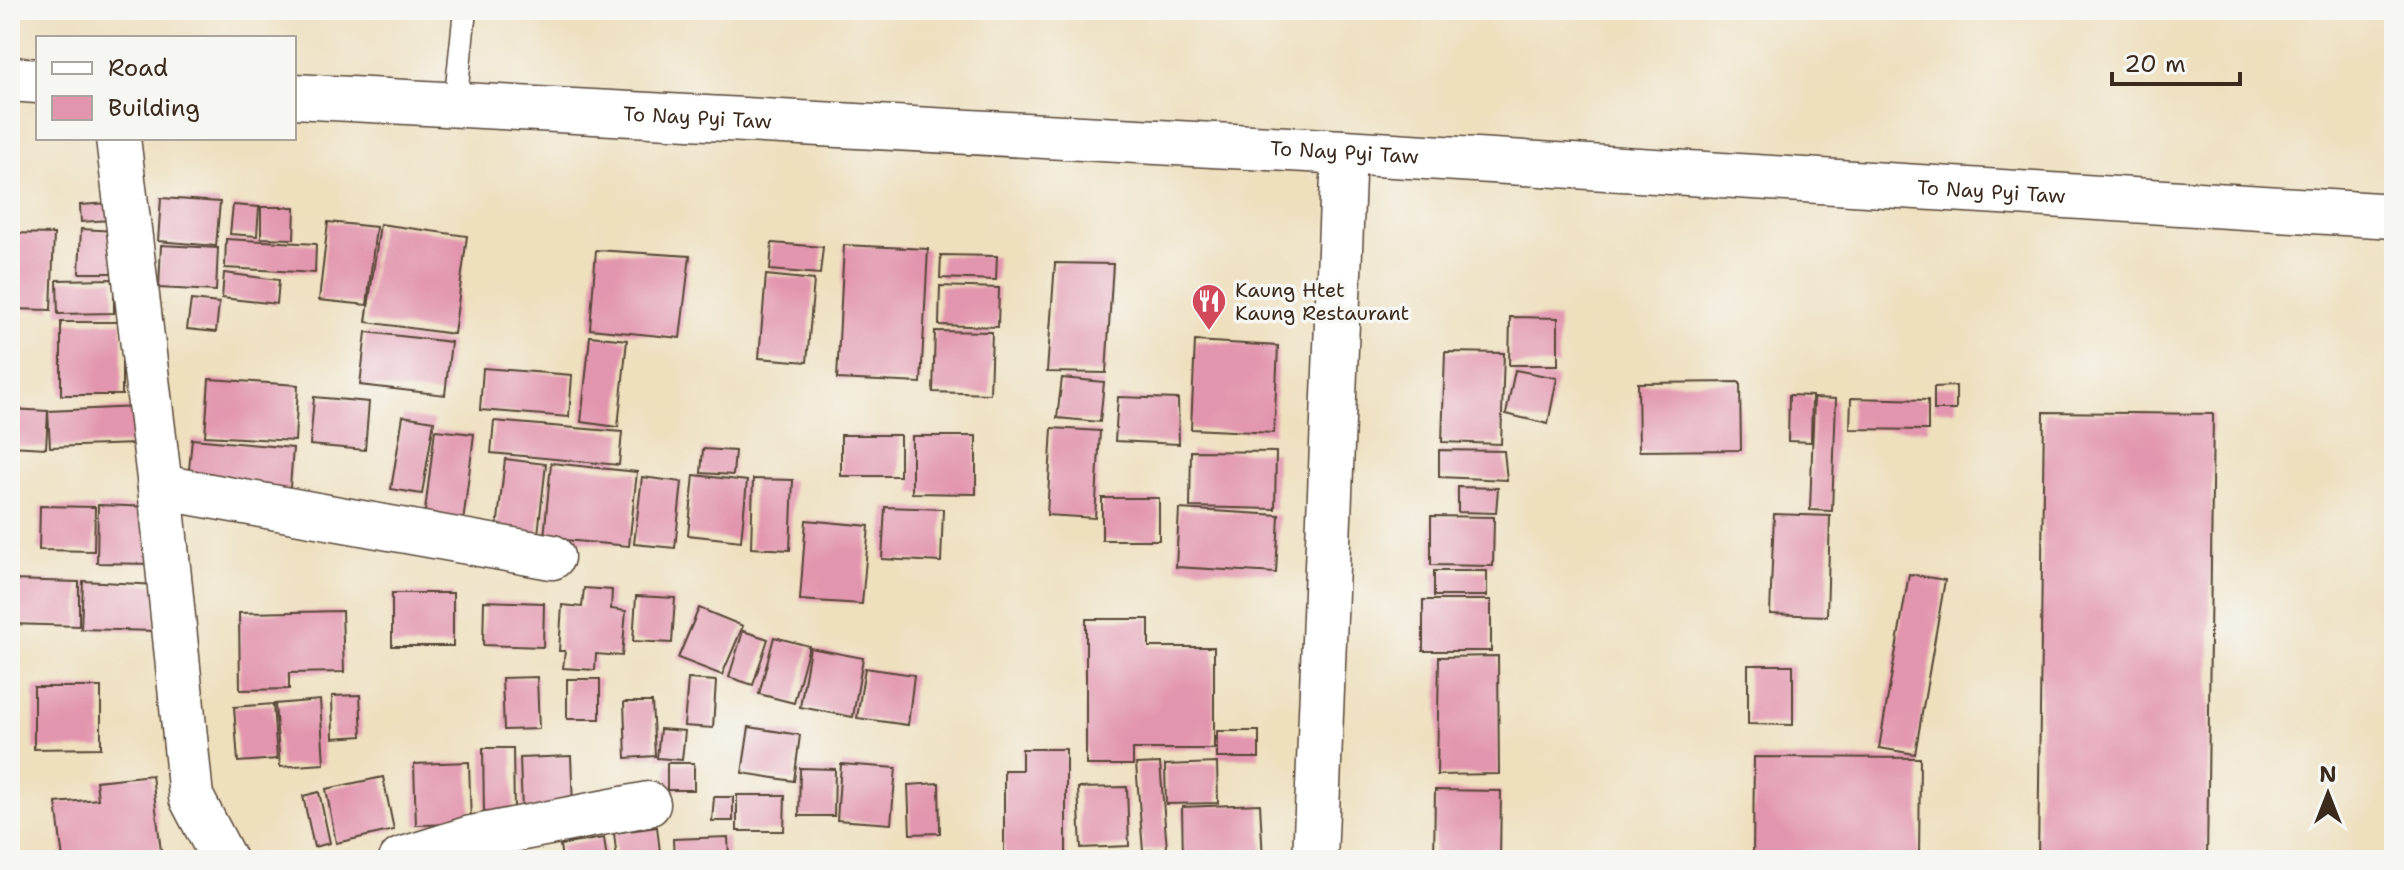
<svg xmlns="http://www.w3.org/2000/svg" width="2404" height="870" font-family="'Shantell Sans',sans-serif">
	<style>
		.building { fill: #e295ae }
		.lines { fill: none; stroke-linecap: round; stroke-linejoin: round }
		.lane-casing { stroke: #564536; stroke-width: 25 }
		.street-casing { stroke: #564536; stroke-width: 47 }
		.primary-casing { stroke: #564536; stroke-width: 47 }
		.lane { stroke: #fff; stroke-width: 22 }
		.street { stroke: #fff; stroke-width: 44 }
		.primary { stroke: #fff; stroke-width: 44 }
		.labels { text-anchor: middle; stroke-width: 7; stroke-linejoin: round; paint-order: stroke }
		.street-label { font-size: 20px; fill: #3b2a1e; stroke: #f6f6f2 }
		.poi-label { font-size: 20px; fill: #3b2a1e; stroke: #f6f6f2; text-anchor: start }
	</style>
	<rect width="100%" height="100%" fill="#f6f6f2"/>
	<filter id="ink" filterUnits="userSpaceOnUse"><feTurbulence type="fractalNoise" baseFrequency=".0125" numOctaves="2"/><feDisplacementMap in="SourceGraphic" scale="16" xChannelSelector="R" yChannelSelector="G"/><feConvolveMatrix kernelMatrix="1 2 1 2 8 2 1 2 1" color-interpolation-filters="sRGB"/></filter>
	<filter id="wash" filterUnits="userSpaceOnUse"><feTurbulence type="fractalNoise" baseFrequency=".006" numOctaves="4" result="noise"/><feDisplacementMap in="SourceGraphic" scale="32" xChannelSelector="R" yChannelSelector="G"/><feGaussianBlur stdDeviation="1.8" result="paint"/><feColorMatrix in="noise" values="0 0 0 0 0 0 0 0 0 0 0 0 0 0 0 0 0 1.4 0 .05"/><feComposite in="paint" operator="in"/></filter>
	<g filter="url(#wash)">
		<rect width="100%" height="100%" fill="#eedfbd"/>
		<g id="blocks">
			<g class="building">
				<polygon points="161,198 220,202 216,246 158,241"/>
				<polygon points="110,203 110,220 81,222 80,205"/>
				<polygon points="233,205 259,207 257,236 230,234"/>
				<polygon points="261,207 295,207 294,239 261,238"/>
				<polygon points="328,222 376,227 367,305 319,300"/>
				<polygon points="380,224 467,236 454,334 366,322"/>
				<polygon points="81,229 115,231 114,273 79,273"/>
				<polygon points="10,233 54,234 51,310 10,309"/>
				<polygon points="226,239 316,244 315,273 225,268"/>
				<polygon points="772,243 823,247 820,274 770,270"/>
				<polygon points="161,245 218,248 216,291 159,288"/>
				<polygon points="844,245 928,249 921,383 837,379"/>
				<polygon points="596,250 690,256 680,338 590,329"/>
				<polygon points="941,255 997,256 996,280 940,278"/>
				<polygon points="1055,263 1113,264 1106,373 1047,372"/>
				<polygon points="224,273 279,280 277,304 222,298"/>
				<polygon points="766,275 814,280 807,362 759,358"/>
				<polygon points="114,279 114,313 58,314 57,280"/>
				<polygon points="940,286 999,288 998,327 939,325"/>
				<polygon points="191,300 219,303 216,332 187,329"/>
				<polygon points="1510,317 1558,318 1558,365 1509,365"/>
				<rect x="61" y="322" width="61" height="73"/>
				<polygon points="935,331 992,332 990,394 933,392"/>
				<polygon points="366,332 451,342 445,395 360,385"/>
				<polygon points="590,336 627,340 618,427 581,422"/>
				<polygon points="1195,341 1278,346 1274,433 1191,429"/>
				<polygon points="1445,352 1504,353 1501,444 1442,442"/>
				<polygon points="483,368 572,375 569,417 480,410"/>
				<polygon points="1515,370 1557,378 1548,424 1506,414"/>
				<polygon points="1062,378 1104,382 1100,422 1057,418"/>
				<polygon points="209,379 298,385 295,441 205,436"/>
				<polygon points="1740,382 1741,450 1639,451 1638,383"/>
				<polygon points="1956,386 1956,410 1934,410 1934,387"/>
				<polygon points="1789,395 1812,396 1811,442 1788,441"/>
				<polygon points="314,397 369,402 365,450 310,445"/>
				<polygon points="1118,397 1178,399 1179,444 1115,441"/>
				<polygon points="1814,398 1836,399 1832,511 1810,510"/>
				<polygon points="1851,398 1928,400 1928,430 1850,429"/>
				<polygon points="137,407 136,444 50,447 48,411"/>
				<polygon points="10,409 48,411 46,448 10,446"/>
				<polygon points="2044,412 2213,414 2207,860 2038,860"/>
				<polygon points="403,416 434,421 422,494 391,489"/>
				<polygon points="494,421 622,432 619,465 491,453"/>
				<polygon points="1052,428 1100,431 1095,518 1047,515"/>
				<polygon points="435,430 474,434 463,523 424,519"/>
				<rect x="841" y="435" width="59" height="41"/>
				<polygon points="912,436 976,436 976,494 912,493"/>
				<polygon points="192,439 293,448 289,500 187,490"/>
				<polygon points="703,449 735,451 733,475 701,473"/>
				<polygon points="1439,450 1504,451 1507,480 1439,477"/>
				<polygon points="1191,451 1276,452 1275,509 1190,507"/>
				<polygon points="505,459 546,464 538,534 497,529"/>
				<polygon points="551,463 637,472 629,546 544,538"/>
				<polygon points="694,475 747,481 741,541 688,535"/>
				<polygon points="642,477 682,482 675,548 634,544"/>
				<polygon points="753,479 793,480 790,550 751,548"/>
				<polygon points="1458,487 1498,488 1496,513 1458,512"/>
				<rect x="1102" y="498" width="57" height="42"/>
				<polygon points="98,505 153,507 152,564 97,563"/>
				<polygon points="40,506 95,507 94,551 39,550"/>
				<polygon points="885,507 943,509 941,562 882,559"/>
				<polygon points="1179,509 1279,515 1276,573 1176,567"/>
				<polygon points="1774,514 1830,516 1827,616 1770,614"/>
				<polygon points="1431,516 1494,517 1493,566 1431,565"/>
				<polygon points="806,520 869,526 862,604 800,600"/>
				<rect x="1434" y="571" width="53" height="25"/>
				<polygon points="1909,574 1945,580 1915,754 1879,748"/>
				<polygon points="10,580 79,582 79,626 10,624"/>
				<polygon points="83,581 157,585 155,631 81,629"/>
				<polygon points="584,588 612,590 611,609 626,611 622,656 596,654 595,670 563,668 565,651 559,651 562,605 582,607"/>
				<rect x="392" y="593" width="61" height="53"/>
				<polygon points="636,596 675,598 672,643 633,641"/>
				<rect x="1423" y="600" width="68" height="51"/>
				<polygon points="484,601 544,603 543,647 483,645"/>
				<polygon points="699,608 743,626 722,675 678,658"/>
				<polygon points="342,611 344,672 289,673 289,689 240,690 239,613"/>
				<polygon points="1086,619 1149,619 1149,647 1214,647 1214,749 1133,749 1133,765 1086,765"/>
				<polygon points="743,631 768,639 753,685 729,677"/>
				<polygon points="774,637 809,646 794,703 759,694"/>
				<polygon points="810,648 863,658 853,717 800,707"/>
				<polygon points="1498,656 1499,774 1437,775 1439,657"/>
				<polygon points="1748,665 1793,665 1793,725 1748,724"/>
				<polygon points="865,668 914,675 908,725 857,718"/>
				<polygon points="537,677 539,729 504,730 502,678"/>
				<rect x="567" y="679" width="33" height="40"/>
				<polygon points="688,679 716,681 713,728 684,726"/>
				<polygon points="34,687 101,687 101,748 34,749"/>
				<polygon points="360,695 362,736 333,738 332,696"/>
				<polygon points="320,700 324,764 280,767 275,704"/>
				<polygon points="624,702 652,702 655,756 626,758"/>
				<polygon points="273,704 277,759 238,762 234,707"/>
				<polygon points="749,727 800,735 794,781 742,773"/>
				<polygon points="660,729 685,731 682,760 657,758"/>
				<rect x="1217" y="731" width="42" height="27"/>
				<polygon points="483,748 513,748 514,812 484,812"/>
				<polygon points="1022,749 1066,749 1066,858 1004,858 1004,770 1022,770"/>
				<polygon points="571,756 573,808 522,810 520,758"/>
				<polygon points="1754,757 1920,758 1919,860 1753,860"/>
				<polygon points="469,762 471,824 416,825 414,764"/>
				<rect x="667" y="763" width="27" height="27"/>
				<polygon points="1160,763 1167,849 1143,851 1136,764"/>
				<polygon points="1217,763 1218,803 1166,804 1165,765"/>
				<polygon points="841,764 896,768 891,824 837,820"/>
				<polygon points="800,768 835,769 834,816 799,816"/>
				<polygon points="152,775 162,860 63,860 56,803 98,799 96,781"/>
				<polygon points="383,777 394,830 336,843 326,789"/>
				<polygon points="939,783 940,833 910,834 908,785"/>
				<polygon points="1127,787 1129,846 1081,848 1078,788"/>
				<polygon points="1435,790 1501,791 1500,860 1434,860"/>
				<polygon points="319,792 330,843 314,847 303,796"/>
				<polygon points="737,795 785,795 784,831 737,831"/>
				<polygon points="714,797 733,797 733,821 712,821"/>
				<polygon points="1260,804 1263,860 1183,860 1182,807"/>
				<polygon points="657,827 661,860 617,860 614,833"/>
				<polygon points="728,837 729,860 674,860 673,839"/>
				<polygon points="604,838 607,860 562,860 560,845"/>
			</g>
		</g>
	</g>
	<g filter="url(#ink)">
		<use href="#blocks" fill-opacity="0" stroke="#564536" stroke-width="2"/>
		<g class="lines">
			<g class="lane-casing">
				<polyline id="lane" points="455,105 465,10"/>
			</g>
			<g class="street-casing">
				<g id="street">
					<polyline points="118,138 160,487 191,797 224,860"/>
					<polyline points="160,487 552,557"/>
					<polyline points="401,860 471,838 648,804"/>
					<polyline points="1315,860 1344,152"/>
				</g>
			</g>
			<g class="primary-casing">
				<g id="primary">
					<polyline points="10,79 38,81"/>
					<path id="s1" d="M 294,96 L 1344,152 L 2394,216"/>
				</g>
			</g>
			<use href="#lane" class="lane"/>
			<use href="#street" class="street"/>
			<use href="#primary" class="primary"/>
		</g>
	</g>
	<defs>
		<g id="restaurant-pin" transform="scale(1.8)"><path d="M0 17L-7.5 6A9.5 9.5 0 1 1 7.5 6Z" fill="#d1495b" stroke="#f6f6f2"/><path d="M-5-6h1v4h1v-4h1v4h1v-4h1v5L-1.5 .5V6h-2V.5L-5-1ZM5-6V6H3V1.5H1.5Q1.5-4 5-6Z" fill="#fff"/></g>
	</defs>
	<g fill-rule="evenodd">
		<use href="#restaurant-pin" x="1209" y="301"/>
	</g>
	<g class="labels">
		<g class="street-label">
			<text dy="7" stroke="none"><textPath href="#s1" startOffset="404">To Nay Pyi Taw</textPath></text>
			<text dy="7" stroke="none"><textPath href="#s1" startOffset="1052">To Nay Pyi Taw</textPath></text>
			<text dy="7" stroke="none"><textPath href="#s1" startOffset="1700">To Nay Pyi Taw</textPath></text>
		</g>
		<g class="poi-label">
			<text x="1235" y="297">Kaung Htet<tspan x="1235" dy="23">Kaung Restaurant</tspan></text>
		</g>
	</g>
	<rect width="2404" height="870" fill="none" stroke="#f6f6f2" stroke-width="40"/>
	<rect x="36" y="36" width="260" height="104" fill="#f6f6f2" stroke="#aba49d" stroke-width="2"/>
	<rect x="52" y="62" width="40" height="12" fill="#ffffff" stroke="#aba49d" stroke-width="2"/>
	<text x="108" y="76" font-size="24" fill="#3b2a1e">Road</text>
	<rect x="52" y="96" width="40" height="24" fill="#e295ae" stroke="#aba49d" stroke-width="2"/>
	<text x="108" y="116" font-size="24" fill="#3b2a1e">Building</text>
	<g transform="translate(2328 794)" stroke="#f6f6f2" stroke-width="6" paint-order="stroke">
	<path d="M0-6L14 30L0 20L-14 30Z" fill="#3b2a1e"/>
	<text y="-12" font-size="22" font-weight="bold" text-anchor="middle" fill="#3b2a1e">N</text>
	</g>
	<path d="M2112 72v12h128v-12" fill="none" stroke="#3b2a1e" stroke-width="4"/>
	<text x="2124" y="72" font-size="24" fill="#3b2a1e" stroke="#f6f6f2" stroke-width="6" paint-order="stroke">20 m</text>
</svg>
